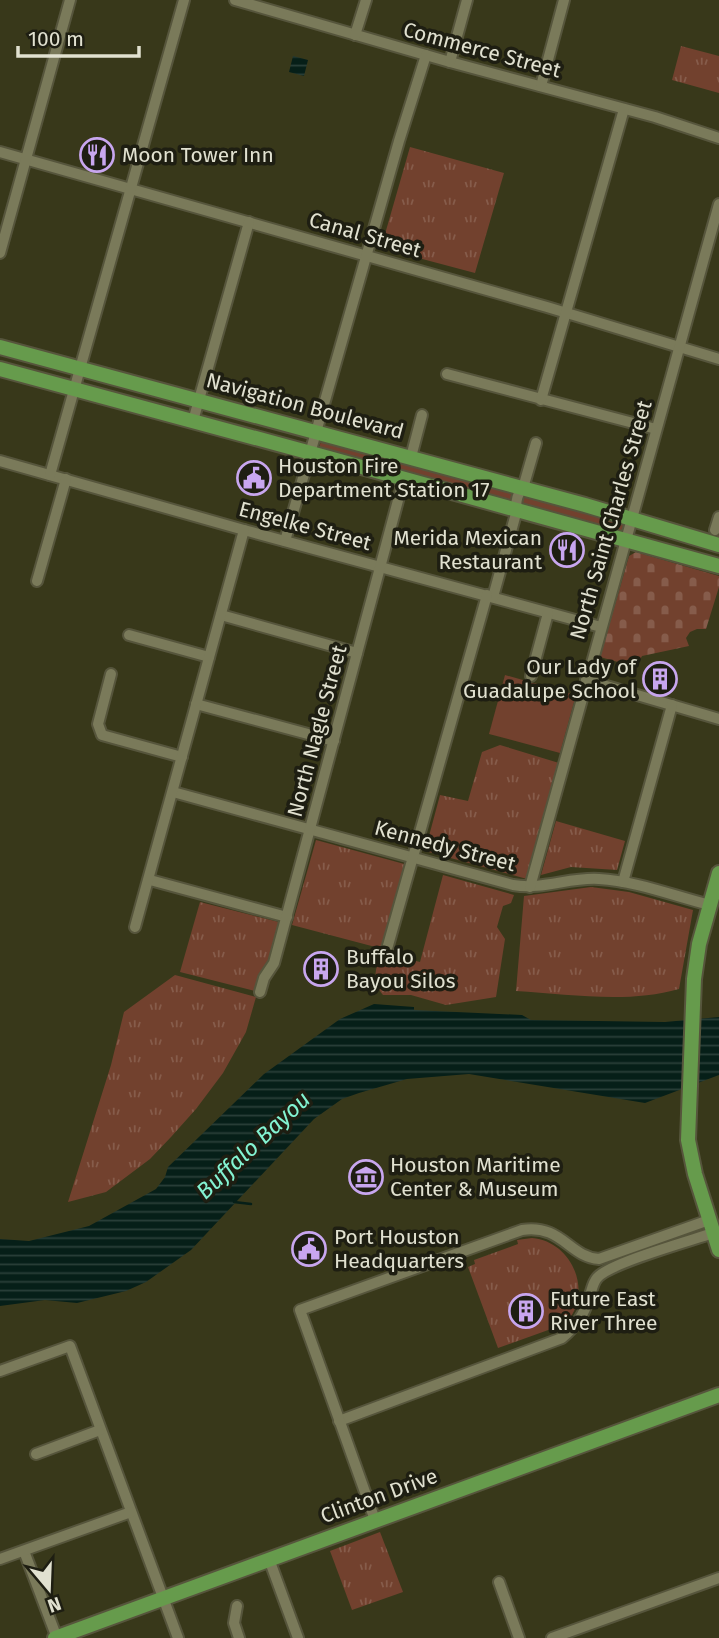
<svg xmlns="http://www.w3.org/2000/svg" width="719" height="1638" font-family="'Fira Sans',sans-serif">
	<style>
		.grass { fill: url(#grass-tufts) }
		.cemetery { fill: url(#cemetery-stones) }
		.park { fill: #72412e }
		.water { fill: url(#water-rules) }
		.lines { fill: none; stroke-linecap: round; stroke-linejoin: round }
		.stream { stroke: #061f18; stroke-width: 2.5 }
		.minor-casing { stroke: #56553c; stroke-width: 14 }
		.major-casing { stroke: #56553c; stroke-width: 18 }
		.minor { stroke: #7a7a5a; stroke-width: 10 }
		.major { stroke: #669b4c; stroke-width: 14 }
		.labels { text-anchor: middle; stroke-width: 7; stroke-linejoin: round; paint-order: stroke }
		.street-label { font-size: 21px; fill: #e1e1d0; stroke: #1e1e12 }
		.poi-label { font-size: 21px; fill: #e1e1d0; stroke: #1e1e12; text-anchor: start }
		.water-label { font-size: 23px; font-style: italic; fill: #83f3d2; stroke: #1e1e12 }
	</style>
	<defs>
		<pattern id="grass-tufts" width="24" height="20" patternUnits="userSpaceOnUse" patternTransform="scale(1.75)"><rect width="24" height="20" fill="#72412e"/><path d="M3 7l-1-3M5 7V3M7 7l1-3M15 17l-1-3M17 17v-4M19 17l1-3" fill="none" stroke="#865c4b"/></pattern>
		<pattern id="cemetery-stones" width="16" height="16" patternUnits="userSpaceOnUse" patternTransform="scale(1.75)"><rect width="16" height="16" fill="#72412e"/><path d="M2 7V4a2 2 0 0 1 4 0v3zM10 15v-3a2 2 0 0 1 4 0v3z" fill="#865c4b"/></pattern>
		<pattern id="water-rules" width="6" height="5" patternUnits="userSpaceOnUse" patternTransform="scale(1.75)"><rect width="6" height="5" fill="#061f18"/><path d="M0 2.5h6" fill="none" stroke="#2a3f39"/></pattern>
	</defs>
	<rect width="100%" height="100%" fill="#38381a"/>
	<g class="grass">
		<polygon points="681,46 719,56 719,93 672,80"/>
		<polygon points="410,147 504,173 475,273 381,248"/>
		<polygon points="500,745 559,763 527,879 425,851 440,795 468,801 482,752"/>
		<polygon points="556,821 625,841 617,870 571,867 541,875"/>
		<polygon points="316,840 408,865 383,949 292,925"/>
		<path d="M 443,875 L 514,895 L 511,903 L 503,906 L 497,927 L 505,939 L 496,997 L 446,1005 L 411,995 L 383,995 C 372,981 374,966 384,953 L 420,962 Z"/>
		<path d="M 591,887 L 629,892 L 693,910 L 679,989 C 627,1004 569,994 516,991 L 524,896 Z"/>
		<polygon points="200,902 279,922 259,992 180,972"/>
		<polygon points="175,975 256,997 246,1032 223,1073 196,1109 171,1137 150,1159 106,1192 68,1202 111,1065 124,1012"/>
		<path d="M 532,1238 C 579,1242 598,1309 553,1332 L 551,1329 L 498,1348 L 468,1267 L 475,1264 L 474,1260 L 518,1244 L 517,1240 Z"/>
		<polygon points="380,1532 403,1592 352,1610 330,1551"/>
	</g>
	<polygon class="cemetery" points="636,552 719,576 719,587 706,629 697,629 690,632 686,638 689,646 642,656 636,667 600,657 629,556"/>
	<g class="park">
		<polygon points="322,437 626,519 621,534 318,452"/>
		<polygon points="505,675 576,695 560,753 489,734"/>
	</g>
	<g class="water">
		<polygon points="293,56 308,60 304,76 289,72"/>
		<polygon points="374,1004 414,1007 414,1010 522,1015 531,1020 665,1022 719,1017 719,1075 645,1103 469,1074 407,1079 359,1093 342,1099 314,1119 191,1250 146,1282 126,1291 77,1303 45,1300 0,1306 0,1239 29,1241 89,1226 156,1189 165,1177 168,1167 264,1074 340,1019"/>
	</g>
	<g class="lines">
		<polyline class="stream" points="234,1202 251,1204"/>
		<g class="minor-casing">
			<g id="minor">
				<polyline points="235,0 450,62 655,117 719,138"/>
				<polyline points="355,35 366,0"/>
				<polyline points="450,62 467,0"/>
				<polyline points="541,86 564,0"/>
				<polyline points="0,152 547,307 719,359"/>
				<polyline points="0,253 70,0"/>
				<polyline points="447,374 656,429"/>
				<polyline points="541,400 624,109"/>
				<polyline points="193,421 249,222"/>
				<polyline points="411,457 422,415"/>
				<polyline points="0,461 244,530 601,627"/>
				<polyline points="50,475 184,0"/>
				<polyline points="715,530 719,517"/>
				<polyline points="285,541 399,141 426,55"/>
				<polyline points="37,581 66,479"/>
				<path d="M 493,597 L 517,510 C 515,502 518,492 523,488 L 536,443"/>
				<polyline points="221,615 357,653"/>
				<polyline points="129,635 209,657"/>
				<polyline points="111,674 98,724 102,735 182,757"/>
				<polyline points="531,676 548,613"/>
				<polyline points="586,680 719,719"/>
				<polyline points="196,704 334,741"/>
				<path d="M 173,792 L 513,885 C 543,890 570,877 599,879 C 636,881 674,896 710,905"/>
				<polyline points="150,880 287,917"/>
				<polyline points="623,882 672,705"/>
				<polyline points="530,887 719,204"/>
				<polyline points="135,927 244,530"/>
				<polyline points="387,949 487,595"/>
				<polyline points="260,992 264,978 274,963 404,478"/>
				<polyline points="0,1371 70,1346 178,1638"/>
				<path d="M 339,1421 L 562,1338 C 576,1326 584,1315 589,1298 C 592,1291 592,1284 597,1278 C 609,1263 690,1241 713,1233"/>
				<polyline points="36,1454 100,1430"/>
				<path d="M 375,1520 L 300,1310 L 522,1230 C 562,1224 569,1257 599,1259 L 709,1220"/>
				<polyline points="24,1551 57,1638"/>
				<polyline points="0,1559 131,1512"/>
				<polyline points="269,1559 298,1638"/>
				<polyline points="499,1582 519,1638"/>
				<polyline points="237,1606 234,1623 239,1638"/>
				<polyline points="552,1638 719,1578"/>
			</g>
		</g>
		<g class="major-casing">
			<g id="major">
				<polyline points="0,347 585,505 719,545"/>
				<polyline points="0,369 311,453 719,566"/>
				<polyline points="719,873 699,944 694,979 688,1140 695,1174 719,1250"/>
				<polyline points="55,1638 719,1395"/>
			</g>
		</g>
		<use href="#minor" class="minor"/>
		<use href="#major" class="major"/>
	</g>
	<defs>
		<g id="restaurant-ring" transform="scale(1.75)"><circle r="9.5" fill="#1e1e12" stroke="#c8a6ef" stroke-width="1.5"/><path d="M-5-6h1v4h1v-4h1v4h1v-4h1v5L-1.5 .5V6h-2V.5L-5-1ZM5-6V6H3V1.5H1.5Q1.5-4 5-6Z" fill="#c8a6ef"/></g>
		<g id="civic-ring" transform="scale(1.75)"><circle r="9.5" fill="#1e1e12" stroke="#c8a6ef" stroke-width="1.5"/><path d="M-.6-6.5H3V-4.5H.6V-3L4-1V1h2V6H-6V1h2V-1L-.6-3ZM-1.2 2.5V6h2.4V2.5Z" fill="#c8a6ef"/></g>
		<g id="building-ring" transform="scale(1.75)"><circle r="9.5" fill="#1e1e12" stroke="#c8a6ef" stroke-width="1.5"/><path d="M-4-6H4V6H1V3H-1V6H-4ZM-2.5-4.3h1.7v1.8h-1.7ZM.8-4.3h1.7v1.8H.8ZM-2.5-1h1.7V.8h-1.7ZM.8-1h1.7V.8H.8Z" fill="#c8a6ef"/></g>
		<g id="museum-ring" transform="scale(1.75)"><circle r="9.5" fill="#1e1e12" stroke="#c8a6ef" stroke-width="1.5"/><path d="M0-6L6-3V-2H-6V-3ZM-5-1h2V3h-2ZM-1-1h2V3h-2ZM3-1h2V3H3ZM-6 4H6V6H-6Z" fill="#c8a6ef"/></g>
	</defs>
	<g fill-rule="evenodd">
		<use href="#restaurant-ring" x="97" y="155"/>
		<use href="#civic-ring" x="254" y="478"/>
		<use href="#restaurant-ring" x="567" y="550"/>
		<use href="#building-ring" x="660" y="679"/>
		<use href="#building-ring" x="321" y="969"/>
		<use href="#museum-ring" x="366" y="1177"/>
		<use href="#civic-ring" x="309" y="1249"/>
		<use href="#building-ring" x="526" y="1311"/>
	</g>
	<g class="labels">
		<g class="street-label">
			<text transform="translate(482 50) rotate(15)" y="7">Commerce Street</text>
			<text transform="translate(365 235) rotate(16)" y="7">Canal Street</text>
			<text transform="translate(305 406) rotate(15)" y="7">Navigation Boulevard</text>
			<text transform="translate(611 520) rotate(-74)" y="7">North Saint Charles Street</text>
			<text transform="translate(305 526) rotate(15)" y="7">Engelke Street</text>
			<text transform="translate(317 731) rotate(-75)" y="7">North Nagle Street</text>
			<text transform="translate(445 846) rotate(15)" y="7">Kennedy Street</text>
			<text transform="translate(379 1496) rotate(-20)" y="7">Clinton Drive</text>
		</g>
		<g class="poi-label">
			<text x="122" y="162">Moon Tower Inn</text>
			<text x="278" y="473">Houston Fire<tspan x="278" dy="24">Department Station 17</tspan></text>
			<text x="542" y="545" text-anchor="end">Merida Mexican<tspan x="542" dy="24">Restaurant</tspan></text>
			<text x="636" y="674" text-anchor="end">Our Lady of<tspan x="636" dy="24">Guadalupe School</tspan></text>
			<text x="346" y="964">Buffalo<tspan x="346" dy="24">Bayou Silos</tspan></text>
			<text x="390" y="1172">Houston Maritime<tspan x="390" dy="24">Center &amp; Museum</tspan></text>
			<text x="334" y="1244">Port Houston<tspan x="334" dy="24">Headquarters</tspan></text>
			<text x="550" y="1306">Future East<tspan x="550" dy="24">River Three</tspan></text>
		</g>
		<g class="water-label">
			<text transform="translate(253 1145) rotate(-43)" y="8">Buffalo Bayou</text>
		</g>
	</g>
	<g transform="translate(49 1589) rotate(161)" stroke="#1e1e12" stroke-width="5" paint-order="stroke">
	<path d="M0-5L12 26L0 18L-12 26Z" fill="#e1e1d0"/>
	<text y="-10" font-size="19" font-weight="bold" text-anchor="middle" fill="#e1e1d0">N</text>
	</g>
	<path d="M18 46v10h121v-10" fill="none" stroke="#e1e1d0" stroke-width="3.5"/>
	<text x="28" y="46" font-size="21" fill="#e1e1d0" stroke="#1e1e12" stroke-width="5" paint-order="stroke">100 m</text>
</svg>
